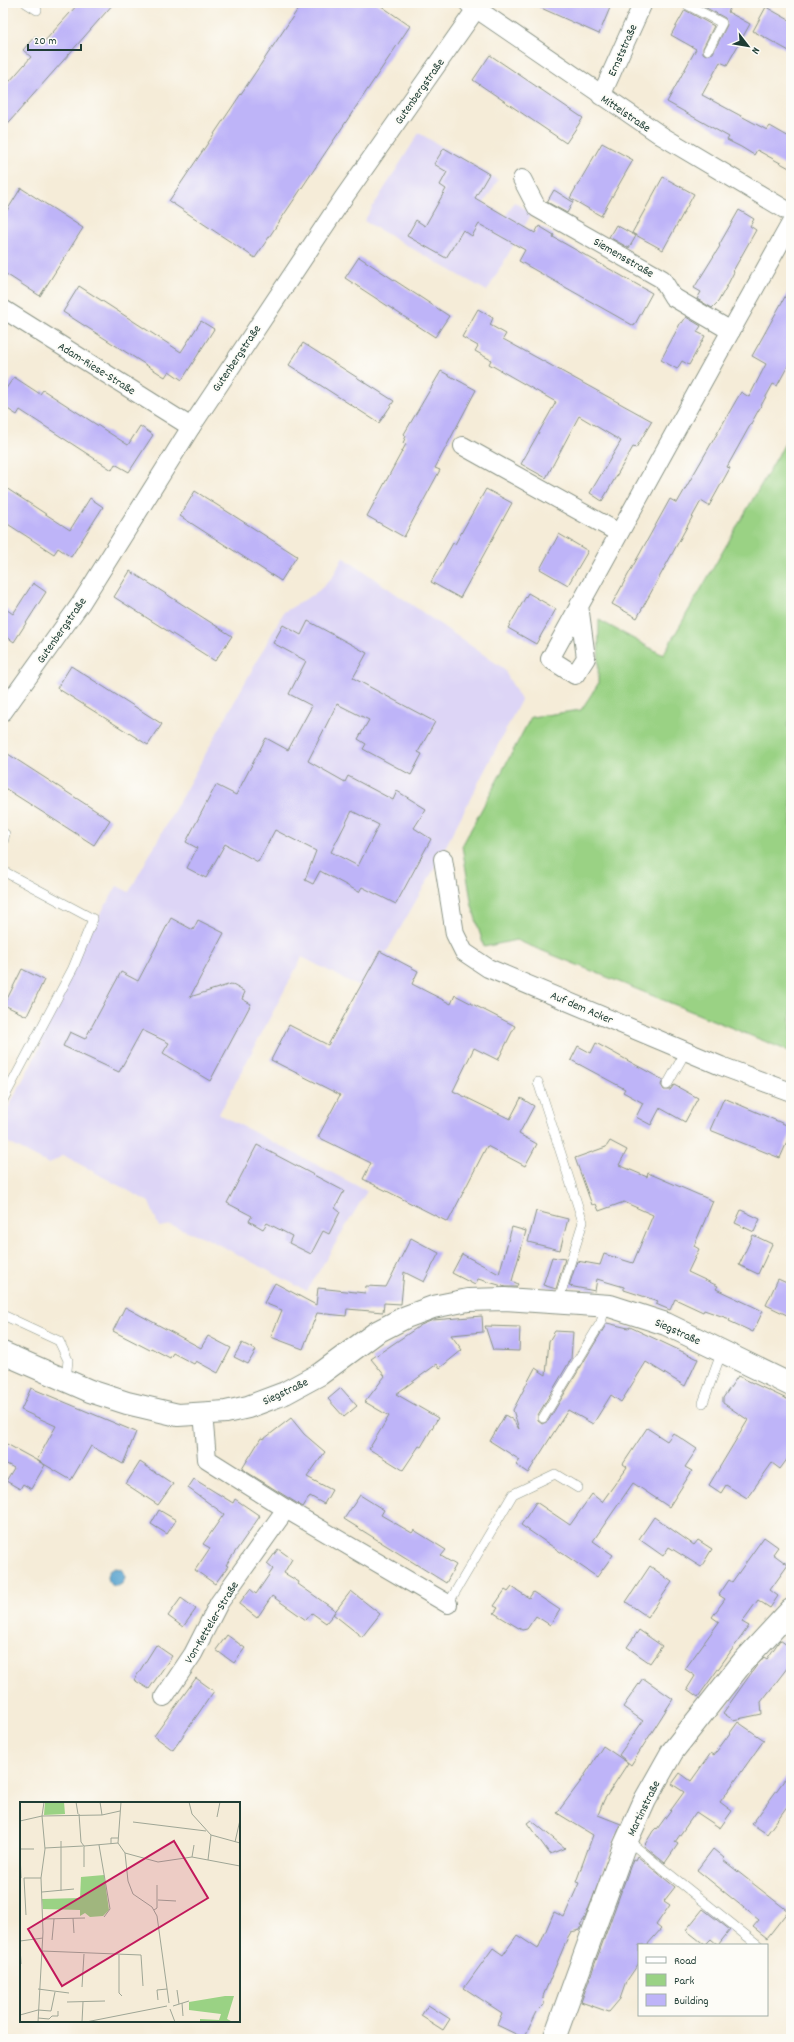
<svg xmlns="http://www.w3.org/2000/svg" width="794" height="2042" font-family="Dekko,sans-serif">
	<style>
		.built { fill: #ddd5f6 }
		.green { fill: #9ad284; stroke: #5c885c }
		.water { fill: #56a2ce; stroke: #3a7081 }
		.building { fill: #beb4f8; fill-rule: evenodd }
		.lines { fill: none; stroke-linecap: round; stroke-linejoin: round }
		.lane-casing { stroke: #8a9486; stroke-width: 10 }
		.street-casing { stroke: #8a9486; stroke-width: 20 }
		.secondary-casing { stroke: #8a9486; stroke-width: 24 }
		.lane { stroke: #fff; stroke-width: 9 }
		.street { stroke: #fff; stroke-width: 18 }
		.secondary { stroke: #fff; stroke-width: 22 }
		.labels { text-anchor: middle; stroke-width: 4; stroke-linejoin: round; paint-order: stroke }
		.street-label { font-size: 12px; fill: #1f3d34; stroke: #fdfcf7 }
		.inset-road { fill: none; stroke: #9fa696; stroke-width: 1 }
		.view { fill: #c2185b; fill-opacity: 0.15; stroke: #c2185b; stroke-width: 2 }
		.inset-edge { fill: none; stroke: #1f3d34; stroke-width: 2 }
	</style>
	<rect width="100%" height="100%" fill="#fdfcf7"/>
	<filter id="ink" filterUnits="userSpaceOnUse"><feTurbulence type="fractalNoise" baseFrequency=".025" numOctaves="2"/><feDisplacementMap in="SourceGraphic" scale="8" xChannelSelector="R" yChannelSelector="G"/><feConvolveMatrix kernelMatrix="1 2 1 2 8 2 1 2 1" color-interpolation-filters="sRGB"/></filter>
	<filter id="wash" filterUnits="userSpaceOnUse"><feTurbulence type="fractalNoise" baseFrequency=".012" numOctaves="4" result="noise"/><feDisplacementMap in="SourceGraphic" scale="16" xChannelSelector="R" yChannelSelector="G"/><feGaussianBlur stdDeviation="0.9" result="paint"/><feColorMatrix in="noise" values="0 0 0 0 0 0 0 0 0 0 0 0 0 0 0 0 0 1.4 0 .05"/><feComposite in="paint" operator="in"/></filter>
	<g filter="url(#wash)">
		<rect width="100%" height="100%" fill="#f5ecd8"/>
		<g class="built">
			<polygon points="419,133 498,180 484,203 506,216 514,202 532,213 487,291 364,221"/>
			<polygon points="343,557 503,668 521,700 433,871 386,953 379,950 360,987 302,957 219,1114 367,1191 307,1291 204,1237 170,1225 159,1227 149,1202 63,1155 49,1164 3,1140 3,1118 42,1043 36,1039 85,940 117,886 129,892 284,612 316,593 325,585 334,575"/>
		</g>
		<polygon class="green" points="791,433 791,718 787,726 791,728 791,1052 516,940 484,947 472,906 462,846 531,717 581,710 598,684 599,620 663,655"/>
		<circle class="water" cx="116" cy="1577" r="9"/>
		<g id="blocks">
			<g class="building">
				<polygon points="79,3 114,3 3,129 3,89 31,57 23,50 35,36 43,43"/>
				<polygon points="302,3 377,3 410,26 255,258 169,201"/>
				<polygon points="530,3 612,3 599,34"/>
				<polygon points="697,3 733,3 728,12 750,24 727,65 720,62 702,95 767,130 770,126 791,138 791,169 757,150 754,155 741,147 727,140 729,137 667,102 696,49 671,35 685,10 714,26 703,48 703,53 706,55 713,53 727,25 725,18"/>
				<polygon points="766,7 791,21 791,52 753,31"/>
				<polygon points="490,55 583,118 566,143 473,80"/>
				<polygon points="602,143 633,160 601,216 570,198"/>
				<polygon points="444,148 489,174 475,198 535,233 539,226 554,235 553,237 652,293 634,326 519,261 525,250 479,224 472,236 463,230 446,258 407,236 416,220 425,226 446,189 440,185 447,172 434,164"/>
				<polygon points="663,177 694,194 663,250 632,233"/>
				<polygon points="21,188 83,228 40,296 3,272 3,217"/>
				<polygon points="554,190 573,202 567,213 547,202"/>
				<polygon points="739,210 754,219 750,226 756,230 733,271 734,272 727,286 718,302 712,308 697,299 701,292 694,288 720,246 719,245"/>
				<polygon points="616,225 636,236 629,248 609,237"/>
				<polygon points="359,257 449,316 435,337 345,278"/>
				<polygon points="79,286 181,352 201,321 214,329 182,380 169,371 165,377 63,312"/>
				<polygon points="791,286 791,360 777,386 773,384 727,467 730,468 709,506 701,501 637,618 612,604 670,499 677,503 741,392 749,397 766,364 752,356"/>
				<polygon points="478,309 493,318 490,325 506,334 503,339 652,421 636,448 633,447 602,501 590,493 621,441 579,416 546,478 521,464 556,402 489,364 491,360 475,351 478,346 462,337"/>
				<polygon points="686,317 701,326 697,332 705,336 689,365 682,361 677,369 661,360 681,322 682,323"/>
				<polygon points="303,343 394,401 379,423 289,365"/>
				<polygon points="441,371 476,390 435,468 440,470 404,537 367,516 406,444 403,443 406,436 404,434"/>
				<polygon points="14,377 40,394 43,390 128,445 140,426 153,435 129,472 115,464 112,470 20,410 17,415 3,406 3,393"/>
				<polygon points="3,486 70,530 90,498 103,507 71,557 58,548 54,554 3,521"/>
				<polygon points="486,489 512,503 460,598 431,582 453,543 455,544"/>
				<polygon points="195,491 297,556 281,581 180,516"/>
				<polygon points="559,534 588,551 568,585 540,569"/>
				<polygon points="130,571 232,636 215,661 114,597"/>
				<polygon points="33,583 46,592 14,642 3,634 3,607 13,614"/>
				<polygon points="528,593 556,609 536,644 508,628"/>
				<path d="M 308,621 L 367,653 L 353,678 L 435,722 L 418,752 L 422,754 L 411,775 L 363,749 L 366,744 L 358,739 L 369,720 L 337,704 L 308,761 L 345,782 L 348,776 L 393,800 L 397,791 L 426,809 L 414,828 L 431,839 L 396,904 L 362,887 L 359,892 L 320,871 L 313,884 L 305,880 L 316,851 L 275,830 L 258,862 L 225,844 L 206,878 L 187,868 L 197,848 L 186,842 L 216,785 L 236,795 L 266,738 L 288,750 L 312,706 L 289,694 L 306,661 L 273,643 L 283,625 L 301,635 ZM 352,811 L 379,825 L 358,866 L 331,852 Z"/>
				<polygon points="71,666 162,724 148,745 57,688"/>
				<polygon points="8,754 110,820 94,845 3,787 3,762"/>
				<polygon points="171,918 193,930 198,920 224,933 190,997 231,984 245,992 242,999 251,1004 210,1081 163,1053 169,1043 142,1030 119,1072 63,1046 70,1032 85,1039 121,972 138,981"/>
				<polygon points="380,951 418,971 412,984 451,1004 455,995 515,1026 498,1060 474,1048 453,1091 510,1119 521,1098 534,1106 519,1134 537,1144 525,1166 487,1146 448,1222 363,1179 371,1163 318,1137 340,1095 271,1060 289,1025 328,1045"/>
				<polygon points="22,969 44,980 27,1016 4,1005"/>
				<polygon points="596,1043 663,1080 661,1085 664,1090 670,1090 674,1085 698,1098 685,1122 660,1108 651,1125 636,1117 643,1103 623,1092 625,1089 571,1060 578,1046 591,1053"/>
				<polygon points="724,1098 791,1127 791,1133 780,1158 710,1130"/>
				<polygon points="610,1141 627,1150 619,1165 647,1177 648,1173 713,1201 694,1246 699,1249 688,1272 718,1286 716,1289 763,1311 753,1332 729,1321 730,1319 704,1310 703,1312 675,1299 670,1310 656,1304 658,1301 624,1290 624,1287 597,1279 595,1291 569,1286 577,1261 600,1265 604,1254 633,1263 653,1215 624,1202 599,1211 596,1204 592,1205 575,1158 606,1147"/>
				<polygon points="257,1145 344,1191 335,1208 340,1212 329,1234 323,1231 311,1254 289,1243 292,1236 267,1223 263,1229 249,1221 252,1216 227,1203"/>
				<polygon points="741,1210 760,1219 754,1232 735,1223"/>
				<polygon points="536,1211 568,1219 560,1250 528,1242"/>
				<polygon points="512,1227 526,1231 512,1281 518,1284 516,1287 506,1287 478,1279 475,1285 452,1273 462,1254 499,1274"/>
				<polygon points="753,1235 772,1244 758,1274 739,1265"/>
				<polygon points="411,1238 439,1253 424,1282 404,1272 401,1304 384,1303 383,1312 347,1309 346,1316 317,1313 303,1349 271,1337 282,1310 264,1303 275,1283 316,1305 318,1288 365,1293 366,1286 386,1287"/>
				<polygon points="552,1257 565,1259 556,1289 543,1285"/>
				<polygon points="778,1279 791,1285 791,1317 766,1305"/>
				<polygon points="125,1307 201,1348 208,1336 231,1348 218,1373 196,1361 194,1364 173,1353 170,1358 151,1348 150,1350 113,1331"/>
				<polygon points="482,1316 483,1332 451,1335 462,1350 440,1368 437,1364 396,1394 438,1418 421,1447 419,1446 403,1470 369,1449 389,1416 365,1402 385,1376 371,1359 421,1325 433,1320"/>
				<polygon points="607,1323 628,1328 630,1327 698,1359 685,1386 646,1362 621,1402 611,1395 593,1424 568,1410 528,1473 516,1465 520,1460 490,1441 505,1415 513,1420 519,1429 513,1410 535,1368 546,1375 549,1341 555,1331 573,1332 571,1359 538,1415 538,1421 542,1424 548,1421"/>
				<polygon points="485,1326 520,1327 519,1351 493,1350"/>
				<polygon points="242,1343 256,1350 248,1364 234,1357"/>
				<polygon points="738,1376 791,1401 791,1454 780,1469 772,1463 747,1498 726,1485 721,1493 709,1485 748,1420 723,1403 723,1398"/>
				<polygon points="31,1388 136,1432 123,1464 91,1446 71,1480 37,1460 56,1426 21,1410"/>
				<polygon points="341,1388 357,1406 344,1417 328,1399"/>
				<polygon points="291,1418 304,1434 325,1452 307,1477 332,1490 324,1504 310,1496 303,1507 242,1469 261,1438 264,1439"/>
				<polygon points="647,1428 667,1441 673,1433 697,1449 685,1467 692,1471 669,1507 633,1483 593,1541 613,1555 597,1577 521,1525 536,1502 570,1525 592,1494 602,1502 627,1467 623,1464"/>
				<polygon points="3,1442 45,1465 31,1489 23,1484 20,1489 6,1481 14,1468 3,1462"/>
				<polygon points="140,1462 173,1484 158,1505 126,1484"/>
				<polygon points="194,1479 233,1503 235,1499 260,1516 226,1565 228,1566 215,1584 195,1570 210,1548 203,1544 224,1514 188,1488"/>
				<polygon points="360,1495 384,1510 381,1515 412,1533 414,1530 446,1550 441,1556 456,1565 446,1583 344,1519"/>
				<polygon points="159,1510 176,1520 167,1534 151,1524"/>
				<polygon points="654,1517 694,1545 698,1540 712,1549 701,1567 669,1547 663,1556 639,1539"/>
				<polygon points="764,1537 778,1547 773,1554 788,1565 770,1590 778,1596 770,1608 758,1600 742,1622 749,1626 698,1697 687,1689 695,1676 685,1669 719,1622 712,1617 725,1599 719,1595 729,1580 732,1582"/>
				<polygon points="278,1549 292,1559 284,1573 299,1582 298,1584 336,1611 326,1623 312,1613 306,1620 272,1596 257,1618 239,1604 250,1589 256,1594 273,1569 267,1564"/>
				<polygon points="650,1566 672,1582 648,1617 626,1602"/>
				<polygon points="512,1587 529,1598 533,1592 560,1610 550,1625 536,1616 527,1629 522,1630 494,1613 498,1608 494,1606 505,1590 508,1592"/>
				<polygon points="351,1591 380,1614 362,1637 333,1614"/>
				<polygon points="181,1598 196,1609 183,1627 168,1616"/>
				<polygon points="639,1630 662,1646 650,1663 627,1647"/>
				<polygon points="227,1635 245,1648 234,1663 216,1650"/>
				<polygon points="780,1640 791,1648 791,1663 761,1702 762,1714 733,1720 723,1713 757,1665 764,1657 767,1659"/>
				<polygon points="156,1645 172,1656 149,1689 134,1680"/>
				<polygon points="196,1678 214,1691 173,1750 154,1736"/>
				<polygon points="643,1678 673,1699 631,1765 619,1755 643,1721 623,1707"/>
				<polygon points="738,1722 764,1740 720,1802 732,1811 720,1828 696,1812 675,1842 678,1844 665,1863 644,1846 653,1831 656,1828 657,1829 684,1792 672,1784 680,1773 691,1781 711,1753 714,1755"/>
				<polygon points="603,1746 628,1763 604,1800 598,1815 621,1824 585,1918 580,1925 582,1926 580,1930 571,1932 568,1937 543,1996 544,2005 537,2012 524,2038 497,2025 502,2013 464,1988 493,1948 503,1955 517,1935 538,1949 554,1912 564,1917 579,1883 576,1882 593,1835 557,1813 581,1781"/>
				<polygon points="791,1771 791,1801 767,1834 752,1824"/>
				<polygon points="531,1820 565,1848 550,1854 527,1823"/>
				<polygon points="713,1849 724,1858 723,1860 788,1911 767,1938 753,1927 759,1920 697,1870"/>
				<polygon points="637,1856 675,1887 664,1901 670,1905 656,1925 661,1929 647,1945 639,1945 639,1963 626,1982 620,1999 609,2012 581,2002 633,1859 635,1860"/>
				<polygon points="703,1909 730,1930 718,1945 711,1939 705,1945 686,1930"/>
				<polygon points="428,2005 450,2019 443,2030 421,2016"/>
			</g>
		</g>
	</g>
	<g filter="url(#ink)">
		<use href="#blocks" fill-opacity="0" stroke="#8a9486" stroke-width="1"/>
		<g class="lines">
			<g class="lane-casing">
				<g id="lane">
					<polyline points="26,3 37,10"/>
					<polyline points="684,3 722,23 708,50"/>
					<polyline points="3,833 5,834 3,843"/>
					<polyline points="3,871 93,919 73,968 3,1100"/>
					<polyline points="538,1082 583,1222 558,1302"/>
					<polyline points="667,1085 686,1051"/>
					<polyline points="3,1315 59,1341 68,1360 66,1380"/>
					<polyline points="703,1403 722,1351"/>
					<polyline points="543,1418 601,1322 606,1305"/>
					<polyline points="448,1604 513,1494 555,1474 578,1488"/>
					<polyline points="627,1840 758,1945"/>
				</g>
			</g>
			<g class="street-casing">
				<g id="street">
					<polyline points="468,3 662,136 791,213"/>
					<polyline points="601,96 643,3"/>
					<polyline points="522,179 537,208 662,279 673,297 731,331"/>
					<polyline points="3,309 191,427"/>
					<polyline points="463,446 619,533"/>
					<path d="M 579,605 L 586,658 L 575,675 L 550,659 C 629,514 710,368 791,223"/>
					<polyline points="3,712 81,603 191,427 342,200 476,9"/>
					<polyline points="443,859 455,934 464,952 488,968 721,1066 791,1092"/>
					<polyline points="203,1413 207,1459 286,1509 448,1604"/>
					<polyline points="164,1697 193,1654 219,1603 286,1509"/>
				</g>
			</g>
			<g class="secondary-casing">
				<g id="secondary">
					<polyline points="3,1353 90,1391 127,1403 178,1415 226,1412 248,1407 285,1393 320,1374 377,1332 406,1317 433,1307 468,1300 505,1299 610,1306 666,1324 791,1385"/>
					<polyline points="554,2039 623,1849 645,1800 672,1752 742,1663 791,1610"/>
				</g>
			</g>
			<use href="#lane" class="lane"/>
			<use href="#street" class="street"/>
			<use href="#secondary" class="secondary"/>
		</g>
	</g>
	<g class="labels">
		<g class="street-label">
			<text transform="translate(622 50) rotate(-66)" y="4">Ernststraße</text>
			<text transform="translate(419 91) rotate(-55)" y="4">Gutenbergstraße</text>
			<text transform="translate(626 113) rotate(34)" y="4">Mittelstraße</text>
			<text transform="translate(624 257) rotate(30)" y="4">Siemensstraße</text>
			<text transform="translate(236 358) rotate(-56)" y="4">Gutenbergstraße</text>
			<text transform="translate(97 368) rotate(32)" y="4">Adam-Riese-Straße</text>
			<text transform="translate(61 630) rotate(-55)" y="4">Gutenbergstraße</text>
			<text transform="translate(582 1007) rotate(23)" y="4">Auf dem Acker</text>
			<text transform="translate(678 1331) rotate(24)" y="4">Siegstraße</text>
			<text transform="translate(285 1391) rotate(-25)" y="4">Siegstraße</text>
			<text transform="translate(211 1622) rotate(-59)" y="4">Von-Ketteler-Straße</text>
			<text transform="translate(643 1808) rotate(-64)" y="4">Martinstraße</text>
		</g>
	</g>
	<g transform="translate(20 1802)">
		<rect width="220" height="220" fill="#f5ecd8"/>
		<path d="M 25,0 L 44,0 L 45,12 L 24,13 ZM 84,73 L 89,108 L 83,114 L 70,115 L 65,111 L 60,114 L 60,108 L 23,107 L 22,97 L 60,96 L 61,75 ZM 205,194 L 214,194 L 207,217 L 213,220 L 180,220 L 180,217 L 199,218 L 201,212 L 169,208 L 169,200 Z" fill="#9ad284"/>
		<path class="inset-road" d="M 56,0 L 58,12M 80,0 L 82,13M 101,0 L 98,41 L 105,51 L 108,79 L 113,92 L 132,105 L 137,114 L 149,201M 169,0 L 172,12 L 191,33 L 220,41M 59,12 L 61,40 L 64,44 L 98,41M 197,15 L 200,0M 0,19 L 22,14 L 82,13 L 100,9M 113,20 L 186,29M 215,40 L 220,18M 91,42 L 91,36 L 98,36M 79,43 L 90,107 L 84,115M 25,46 L 63,44M 0,47 L 14,47M 0,50 L 1,76M 105,51 L 138,60 L 172,55 L 220,64M 172,55 L 174,43M 188,58 L 191,33M 64,65 L 64,44M 4,76 L 6,113M 4,76 L 21,76M 41,89 L 41,39M 22,90 L 54,87M 138,98 L 156,99M 134,108 L 137,106 L 137,83M 53,116 L 54,131M 23,117 L 65,116M 32,138 L 34,117M 0,139 L 23,136M 0,145 L 1,162M 22,149 L 121,153 L 123,184M 99,153 L 99,191 L 102,194M 62,185 L 64,152M 18,187 L 49,191M 157,188 L 159,202M 138,198 L 137,188 L 147,187M 47,200 L 85,199M 162,201 L 163,214M 153,204 L 169,199M 150,207 L 155,220M 0,213 L 18,208 L 31,209 L 35,190M 18,216 L 29,217 L 32,214 L 38,214 L 38,209M 18,220 L 23,130 L 21,76 L 25,47 L 22,14 L 24,0M 62,220 L 63,200M 66,220 L 147,204"/>
		<path class="view" d="M 154,39 L 188,96 L 42,184 L 8,127 Z"/>
		<rect width="220" height="220" class="inset-edge"/>
	</g>
	<rect width="794" height="2042" fill="none" stroke="#fdfcf7" stroke-width="16"/>
	<rect x="638" y="1944" width="130" height="72" fill="#fdfcf7" stroke="#a4b0a9"/>
	<rect x="646" y="1957" width="20" height="6" fill="#ffffff" stroke="#a4b0a9"/>
	<text x="674" y="1964" font-size="12" fill="#1f3d34">Road</text>
	<rect x="646" y="1974" width="20" height="12" fill="#9ad284" stroke="#a4b0a9"/>
	<text x="674" y="1984" font-size="12" fill="#1f3d34">Park</text>
	<rect x="646" y="1994" width="20" height="12" fill="#beb4f8" stroke="#a4b0a9"/>
	<text x="674" y="2004" font-size="12" fill="#1f3d34">Building</text>
	<g transform="translate(748 46) rotate(121)" stroke="#fdfcf7" stroke-width="3" paint-order="stroke">
	<path d="M0-3L7 15L0 10L-7 15Z" fill="#1f3d34"/>
	<text y="-6" font-size="11" font-weight="bold" text-anchor="middle" fill="#1f3d34">N</text>
	</g>
	<path d="M28 44v6h53v-6" fill="none" stroke="#1f3d34" stroke-width="2"/>
	<text x="34" y="44" font-size="12" fill="#1f3d34" stroke="#fdfcf7" stroke-width="3" paint-order="stroke">20 m</text>
</svg>
